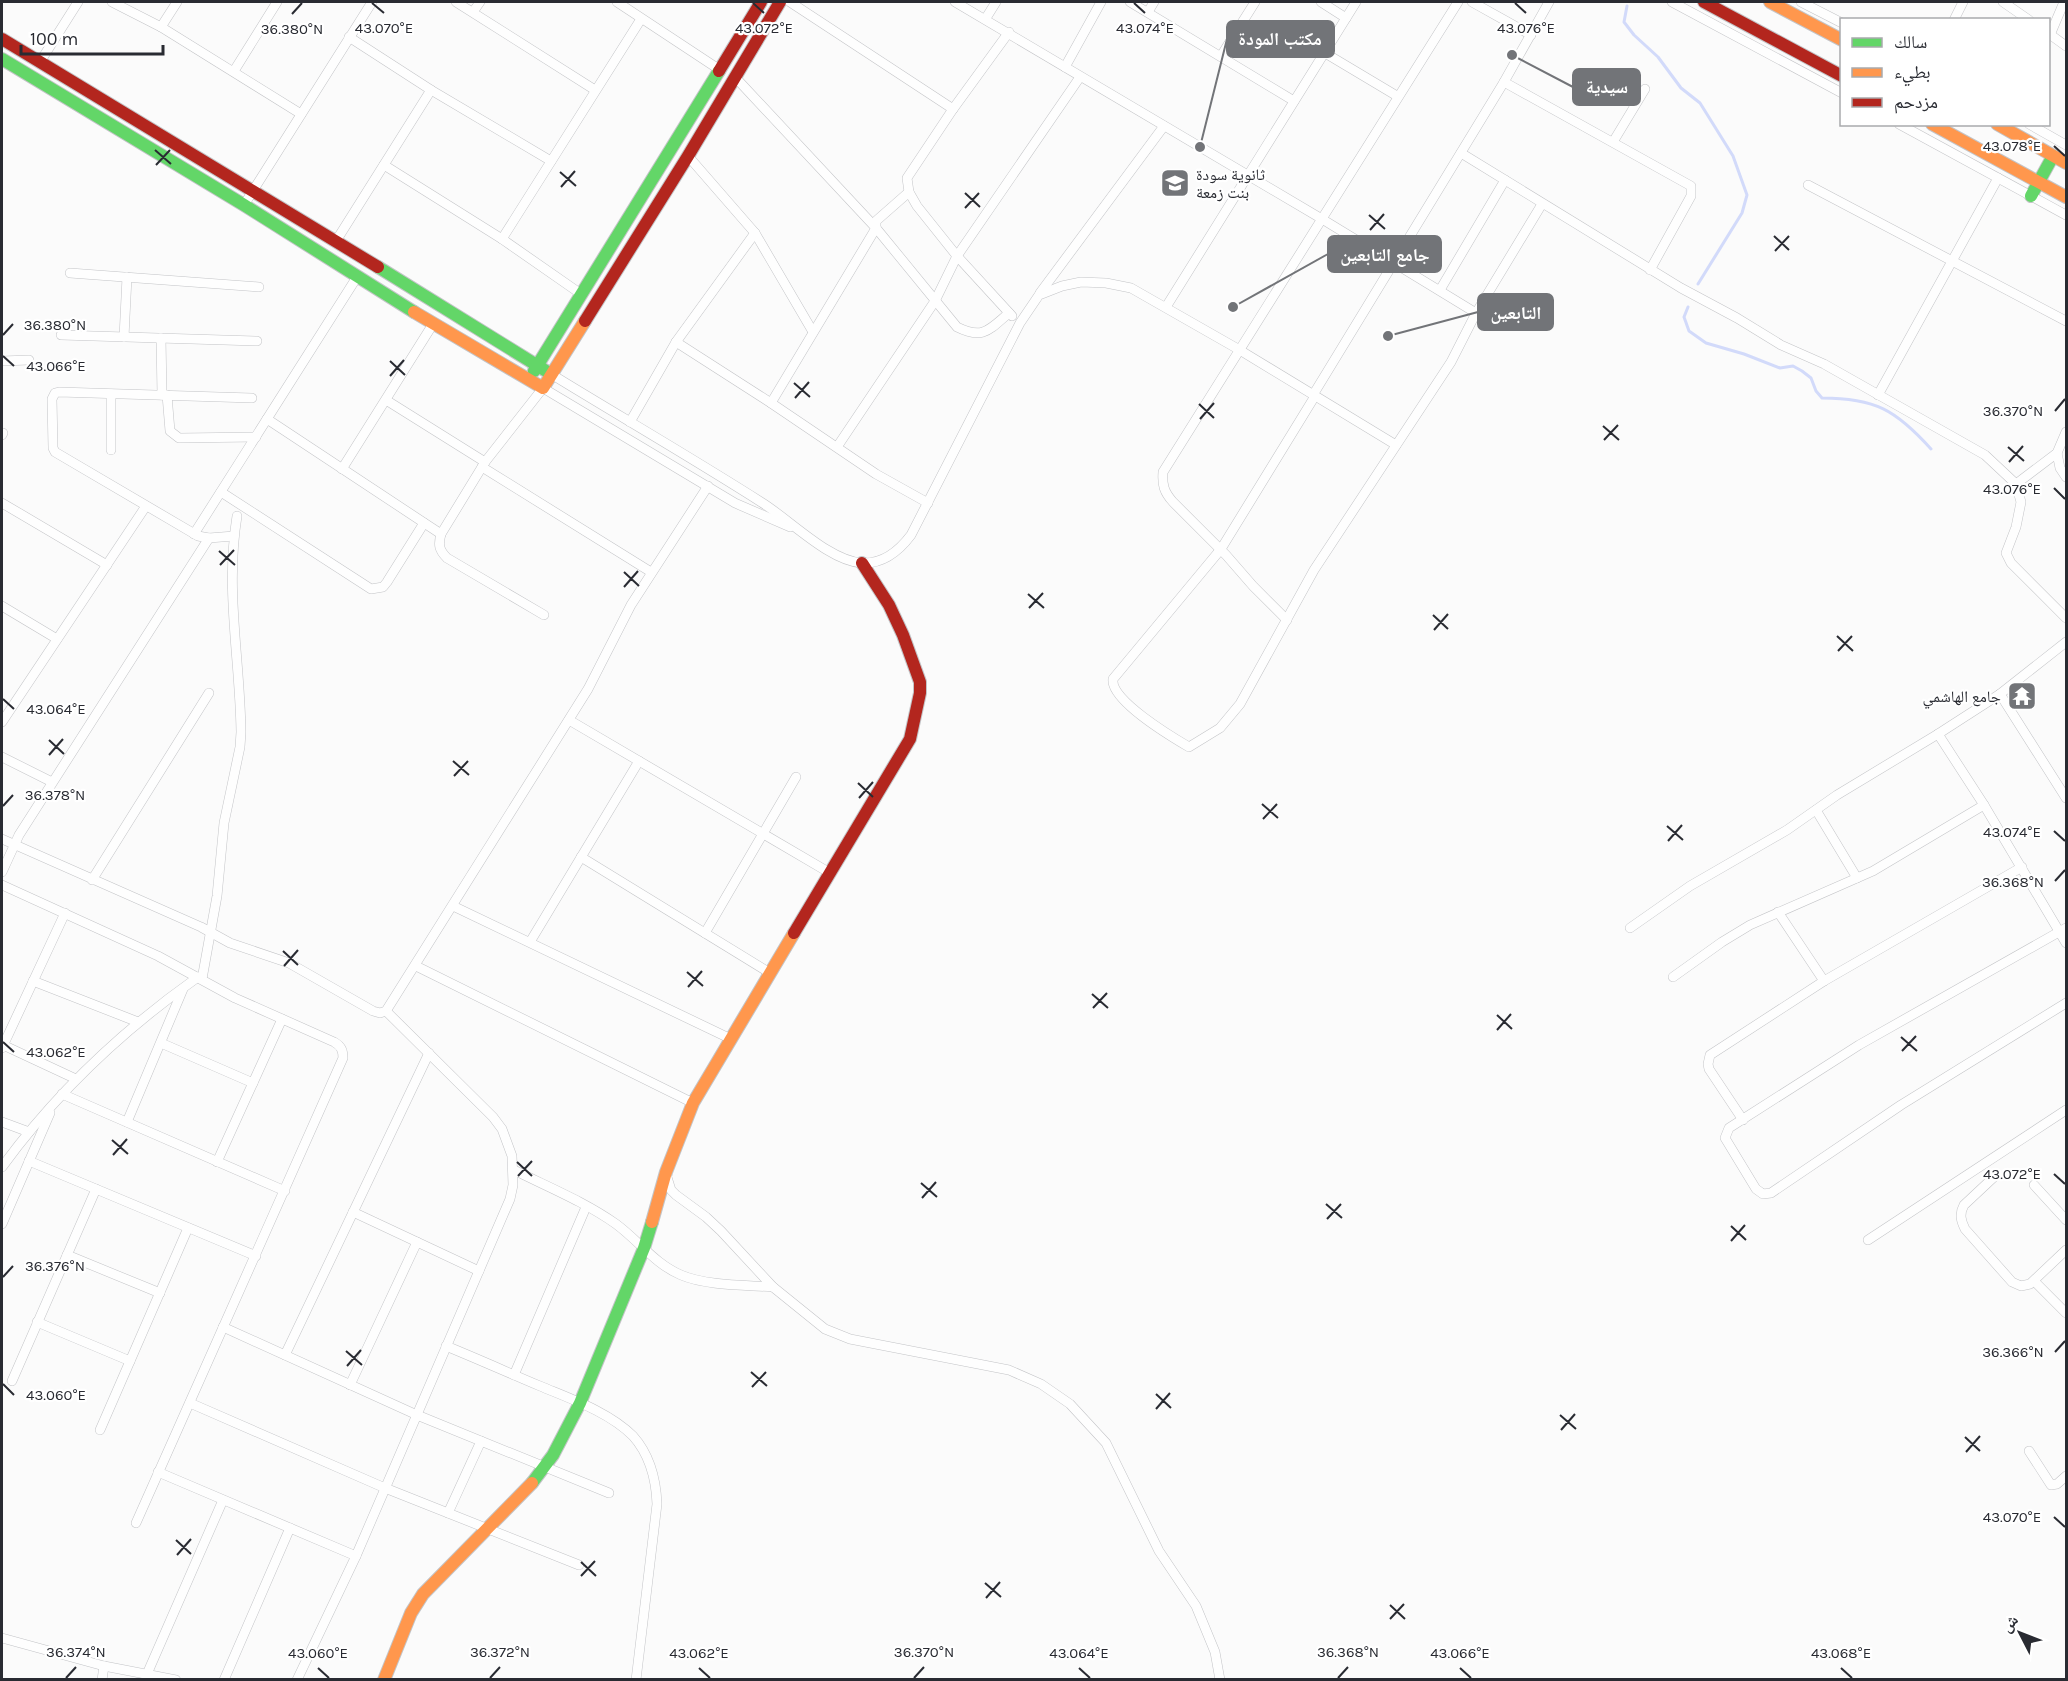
<svg xmlns="http://www.w3.org/2000/svg" width="2068" height="1681" font-family="Karla,'Noto Naskh Arabic',sans-serif">
	<style>
		.lines { fill: none; stroke-linecap: round; stroke-linejoin: round }
		.stream { stroke: #d2dafa; stroke-width: 3 }
		.street-casing { stroke: #c3c4c7; stroke-width: 10 }
		.fast-casing { stroke: #c3c4c7; stroke-width: 14 }
		.slow-casing { stroke: #c3c4c7; stroke-width: 14 }
		.jam-casing { stroke: #c3c4c7; stroke-width: 14 }
		.street { stroke: #fefefe; stroke-width: 9 }
		.fast { stroke: #63d668; stroke-width: 12 }
		.slow { stroke: #ff974d; stroke-width: 12 }
		.jam { stroke: #b3261e; stroke-width: 12 }
		.ticks { fill: none; stroke: #292b32; stroke-width: 2 }
		.labels { text-anchor: middle; stroke-width: 4.5; stroke-linejoin: round; paint-order: stroke }
		.poi-label { font-size: 16px; fill: #292b32; stroke: #fff; text-anchor: start }
		.ticks-label { font-size: 15px; text-anchor: middle; fill: #292b32; stroke: #fff; stroke-width: 4.5; stroke-linejoin: round; paint-order: stroke }
		.leader { fill: none; stroke: #727478; stroke-width: 2 }
		.callout-dot { fill: #727478; stroke: #fff; stroke-width: 2 }
		.callout { fill: #727478; stroke: #727478; stroke-width: 2 }
		.callout-label { font-size: 18px; text-anchor: middle; font-weight: bold; fill: #fff }
	</style>
	<rect width="100%" height="100%" fill="#fbfbfb"/>
	<g class="lines">
		<g class="stream">
			<polyline points="1627,6 1624,22 1634,35 1658,57 1681,88 1700,103 1733,156 1747,195 1742,213 1698,284"/>
			<path d="M 1688,307 L 1684,317 L 1689,331 L 1706,343 L 1744,354 L 1780,368 L 1793,366 L 1802,371 L 1811,378 L 1816,391 L 1822,398 C 1875,398 1896,410 1931,449"/>
		</g>
		<g class="street-casing">
			<g id="street">
				<polyline points="112,2 161,27 301,114"/>
				<polyline points="456,2 595,90"/>
				<polyline points="617,2 720,70"/>
				<polyline points="790,2 953,109"/>
				<polyline points="955,2 1322,219 1476,313"/>
				<polyline points="1130,2 1294,101"/>
				<polyline points="1321,2 1346,18"/>
				<polyline points="1472,2 1531,35"/>
				<polyline points="1672,2 1842,93"/>
				<polyline points="1801,2 1842,23"/>
				<polyline points="2003,2 2029,20"/>
				<polyline points="473,12 480,2"/>
				<polyline points="1148,12 1154,2"/>
				<polyline points="986,18 996,2"/>
				<polyline points="1954,20 1963,2"/>
				<polyline points="161,27 177,2"/>
				<polyline points="1009,32 953,109 907,178 909,192 917,206 957,256 1012,316"/>
				<polyline points="2048,33 2066,46"/>
				<polyline points="2050,35 2064,2"/>
				<polyline points="349,37 431,90 551,161"/>
				<polyline points="1325,53 1397,96"/>
				<polyline points="1221,56 1255,2"/>
				<polyline points="40,62 78,2"/>
				<polyline points="1065,67 1101,2"/>
				<polyline points="234,71 277,2"/>
				<path d="M 735,77 L 876,228 L 957,327 C 983,340 989,330 1009,313"/>
				<polyline points="1504,82 1691,186 1691,196 1650,270"/>
				<polyline points="1899,124 2066,215"/>
				<polyline points="2029,124 2066,145"/>
				<polyline points="1613,142 1645,89"/>
				<polyline points="1461,153 1681,288 1737,318 1781,345 1824,364 1985,455 2016,484 2021,502 2016,527 2006,553 2011,563 2066,618"/>
				<polyline points="688,156 755,233 813,332"/>
				<polyline points="384,165 502,239 581,294"/>
				<polyline points="1808,185 2066,321"/>
				<polyline points="244,205 372,2"/>
				<polyline points="502,239 641,19"/>
				<polyline points="336,241 431,90"/>
				<polyline points="70,273 259,287"/>
				<polyline points="1440,290 1505,180"/>
				<polyline points="1040,293 1164,126"/>
				<polyline points="1166,307 1356,2"/>
				<polyline points="61,335 257,341"/>
				<polyline points="124,337 127,277"/>
				<polyline points="161,338 162,395"/>
				<polyline points="676,342 771,403 876,474 928,503"/>
				<polyline points="2,361 29,360"/>
				<path d="M 551,374 C 621,417 692,458 761,502 C 789,519 829,561 862,563 C 883,564 899,551 911,535 L 1020,323 L 1039,295 L 1062,286 L 1081,282 L 1106,283 L 1131,288 L 1238,349 L 1396,445"/>
				<polyline points="111,394 111,450"/>
				<polyline points="167,395 170,431 179,438 256,437"/>
				<polyline points="1313,395 1504,82 1549,2"/>
				<polyline points="1878,395 1998,178"/>
				<path d="M 1315,396 L 1221,549 L 1113,679 C 1110,700 1172,737 1189,747 L 1220,728 L 1240,704 L 1314,570 L 1451,362 L 1476,313 L 1542,204"/>
				<polyline points="386,400 485,462"/>
				<polyline points="771,403 876,228 876,221 909,192"/>
				<polyline points="267,419 441,534"/>
				<polyline points="630,422 676,342 755,233"/>
				<polyline points="2,435 3,433"/>
				<polyline points="837,447 935,301 957,256 1080,77"/>
				<polyline points="2057,453 2060,468 2066,477"/>
				<polyline points="482,467 651,572"/>
				<polyline points="342,469 433,324"/>
				<polyline points="2016,484 2057,453 2066,432"/>
				<polyline points="221,492 371,589 383,587 387,582 424,523"/>
				<polyline points="2,503 107,565"/>
				<polyline points="194,534 357,277"/>
				<polyline points="234,536 209,538 198,536 55,452 53,448 52,399 55,393 59,392 252,398"/>
				<polyline points="2,606 57,639"/>
				<path d="M 544,615 L 447,558 C 439,550 438,545 441,534 L 485,462 L 543,388 L 735,503 L 790,527"/>
				<path d="M 1287,620 L 1253,586 L 1226,555 L 1173,502 C 1164,492 1162,485 1163,472 L 1458,2"/>
				<polyline points="2000,694 2066,798"/>
				<polyline points="569,720 830,873"/>
				<polyline points="2,722 146,506"/>
				<polyline points="1938,734 1984,805 2066,943"/>
				<polyline points="2,757 52,782"/>
				<polyline points="1816,810 1857,878"/>
				<polyline points="2,839 201,927 230,943 289,963 373,1011 380,1013 386,1011 588,689 631,605 708,486"/>
				<polyline points="581,857 770,973"/>
				<polyline points="2,872 19,835 209,538"/>
				<polyline points="92,880 209,693"/>
				<path d="M 2,885 L 158,956 L 235,998 L 334,1042 C 341,1046 343,1050 343,1058 L 136,1523"/>
				<polyline points="453,906 731,1039"/>
				<polyline points="1778,912 1824,981"/>
				<polyline points="1630,928 1690,886 1787,830 1837,795 1938,734 2000,694 2066,642"/>
				<polyline points="2066,928 1859,1045 1729,1128 1725,1138 1756,1189 1763,1194 1771,1193 1901,1105 2066,1003"/>
				<polyline points="705,933 796,777"/>
				<polyline points="530,942 639,761"/>
				<polyline points="416,966 693,1103"/>
				<polyline points="1673,977 1722,942 1750,925 1873,871 1984,805"/>
				<path d="M 202,979 L 217,896 L 224,823 L 240,747 L 241,732 C 240,658 225,591 237,516"/>
				<polyline points="33,981 138,1022"/>
				<polyline points="161,1043 253,1083"/>
				<polyline points="3,1045 76,1079"/>
				<polyline points="2,1048 65,913"/>
				<polyline points="62,1094 285,1191"/>
				<polyline points="1743,1120 1709,1069 1708,1064 1710,1055 1824,981 2022,867"/>
				<polyline points="2,1122 29,1132"/>
				<polyline points="127,1122 183,989"/>
				<polyline points="29,1161 256,1256"/>
				<polyline points="217,1162 282,1019"/>
				<path d="M 2,1167 C 56,1093 123,1030 198,977"/>
				<path d="M 514,1170 C 548,1187 585,1202 616,1224 C 639,1241 655,1264 681,1275 C 707,1286 745,1285 773,1287"/>
				<polyline points="666,1174 671,1190 676,1195 706,1217 721,1231 773,1287 825,1329 850,1339 1009,1370 1041,1384 1070,1404 1106,1443 1159,1551 1196,1606 1215,1652 1220,1680"/>
				<path d="M 1995,1176 L 1964,1205 C 1959,1214 1961,1221 1965,1229 L 2012,1282 L 2021,1286 L 2030,1284 L 2066,1250"/>
				<polyline points="2034,1185 2066,1220"/>
				<polyline points="353,1212 479,1271"/>
				<polyline points="2,1224 50,1113"/>
				<polyline points="1868,1240 2066,1110"/>
				<polyline points="67,1255 160,1293"/>
				<polyline points="2034,1281 2066,1313"/>
				<polyline points="37,1322 130,1361"/>
				<polyline points="223,1327 417,1415 609,1493"/>
				<path d="M 446,1346 C 478,1359 509,1373 540,1386 C 571,1399 609,1412 633,1436 C 650,1455 656,1479 657,1504 L 636,1680"/>
				<polyline points="285,1355 429,1053"/>
				<polyline points="514,1375 586,1207"/>
				<polyline points="12,1381 96,1189"/>
				<polyline points="350,1385 417,1242"/>
				<polyline points="190,1403 385,1488 579,1565"/>
				<polyline points="100,1430 188,1228"/>
				<polyline points="2029,1451 2051,1485 2057,1484 2066,1476"/>
				<polyline points="158,1472 356,1556"/>
				<polyline points="448,1513 481,1441"/>
				<polyline points="2,1638 104,1666 176,1680"/>
				<polyline points="147,1674 223,1500"/>
				<polyline points="102,1680 104,1666"/>
				<polyline points="224,1680 290,1528"/>
				<polyline points="297,1680 356,1556 510,1199 513,1185 512,1156 502,1129 493,1117 386,1011"/>
			</g>
		</g>
		<g class="fast-casing">
			<g id="fast">
				<polyline points="2,59 244,205 414,312"/>
				<polyline points="2031,196 2053,156"/>
				<polyline points="378,267 551,374"/>
				<polyline points="534,371 719,71"/>
				<polyline points="532,1483 553,1455 580,1403 644,1248 652,1222"/>
			</g>
		</g>
		<g class="slow-casing">
			<g id="slow">
				<polyline points="1770,2 1842,40"/>
				<polyline points="1932,124 2066,197"/>
				<polyline points="1997,124 2066,163"/>
				<polyline points="414,312 543,388 585,321"/>
				<polyline points="652,1222 666,1172 693,1103 794,933"/>
				<polyline points="384,1680 411,1613 423,1594 532,1483"/>
			</g>
		</g>
		<g class="jam-casing">
			<g id="jam">
				<polyline points="1704,2 1842,76"/>
				<polyline points="2,39 378,267"/>
				<polyline points="719,71 761,2"/>
				<polyline points="585,321 688,156 780,2"/>
				<polyline points="794,933 910,739 920,693 920,682 903,635 889,605 862,563"/>
			</g>
		</g>
		<use href="#street" class="street"/>
		<use href="#fast" class="fast"/>
		<use href="#slow" class="slow"/>
		<use href="#jam" class="jam"/>
	</g>
	<path class="ticks" d="M 372,3 L 384,13M 753,3 L 764,13M 1134,3 L 1145,13M 1515,3 L 1526,13M 292,14 L 302,3M 2054,146 L 2065,156M 155,150 L 171,164M 156,165 L 170,150M 560,172 L 576,186M 561,187 L 575,171M 965,193 L 980,207M 965,208 L 979,193M 1369,215 L 1385,229M 1370,230 L 1384,214M 1774,236 L 1789,250M 1775,251 L 1789,236M 3,335 L 13,324M 3,356 L 14,366M 390,361 L 405,375M 390,376 L 404,360M 794,383 L 810,397M 795,398 L 809,382M 1199,404 L 1214,418M 2055,411 L 2065,399M 1200,419 L 1214,403M 1603,426 L 1619,440M 1604,440 L 1618,425M 2008,447 L 2024,461M 2009,462 L 2023,446M 2054,488 L 2065,499M 219,551 L 235,565M 220,565 L 234,550M 624,572 L 639,586M 624,587 L 638,571M 1028,594 L 1044,608M 1029,608 L 1043,593M 1433,615 L 1448,629M 1434,630 L 1448,614M 1837,636 L 1853,651M 1838,651 L 1852,636M 3,699 L 14,709M 49,740 L 64,754M 49,755 L 63,739M 453,761 L 469,775M 454,776 L 468,761M 858,783 L 873,797M 859,798 L 873,782M 1262,804 L 1278,818M 3,806 L 13,795M 1263,819 L 1277,804M 1667,826 L 1683,840M 2054,831 L 2065,841M 1668,841 L 1682,825M 2055,881 L 2065,870M 283,951 L 298,965M 284,966 L 298,950M 687,972 L 703,986M 688,987 L 702,971M 1092,994 L 1108,1008M 1093,1008 L 1107,993M 1497,1015 L 1512,1029M 1497,1030 L 1511,1014M 1901,1037 L 1917,1051M 3,1042 L 14,1052M 1902,1051 L 1916,1036M 112,1140 L 128,1154M 113,1155 L 127,1139M 517,1162 L 532,1176M 2054,1174 L 2065,1184M 518,1176 L 532,1161M 921,1183 L 937,1197M 922,1198 L 936,1182M 1326,1204 L 1342,1218M 1327,1219 L 1341,1204M 1731,1226 L 1746,1240M 1731,1241 L 1745,1225M 3,1277 L 13,1266M 346,1351 L 362,1365M 2055,1352 L 2065,1341M 347,1366 L 361,1350M 751,1372 L 767,1386M 3,1384 L 14,1395M 752,1387 L 766,1372M 1156,1394 L 1171,1408M 1156,1409 L 1170,1393M 1560,1415 L 1576,1429M 1561,1430 L 1575,1414M 1965,1437 L 1980,1451M 1966,1452 L 1980,1436M 2054,1517 L 2065,1527M 176,1540 L 191,1554M 177,1555 L 191,1539M 581,1562 L 596,1576M 581,1576 L 595,1561M 985,1583 L 1001,1597M 986,1598 L 1000,1582M 1390,1605 L 1405,1619M 1390,1619 L 1404,1604M 318,1668 L 329,1678M 699,1668 L 710,1678M 1079,1668 L 1090,1678M 1460,1668 L 1471,1678M 1841,1668 L 1852,1678M 66,1678 L 76,1667M 490,1678 L 500,1667M 914,1678 L 924,1667M 1338,1678 L 1348,1667"/>
	<defs>
		<g id="school-square" transform="scale(1.5)"><rect x="-9" y="-9" width="18" height="18" rx="4" fill="#727478" stroke="#fff"/><path d="M0-5L7-2L0 1L-7-2ZM-4 1L0 2.5L4 1V4Q0 6-4 4Z" fill="#fff"/></g>
		<g id="temple-square" transform="scale(1.5)"><rect x="-9" y="-9" width="18" height="18" rx="4" fill="#727478" stroke="#fff"/><path d="M0-6L5-2H3V0L6.5 2.5H4V6H1.5V3h-3V6H-4V2.5H-6.5L-3 0V-2H-5Z" fill="#fff"/></g>
	</defs>
	<g fill-rule="evenodd">
		<use href="#school-square" x="1175" y="183"/>
		<use href="#temple-square" x="2022" y="696"/>
	</g>
	<g class="labels">
		<g class="poi-label">
			<text x="1196" y="180">ثانوية سودة<tspan x="1196" dy="18">بنت زمعة</tspan></text>
			<text x="2001" y="702" text-anchor="end">جامع الهاشمي</text>
		</g>
	</g>
	<g class="ticks-label">
		<text x="384" y="33">43.070°E</text>
		<text x="764" y="33">43.072°E</text>
		<text x="1145" y="33">43.074°E</text>
		<text x="1526" y="33">43.076°E</text>
		<text x="292" y="34">36.380°N</text>
		<text x="2012" y="151">43.078°E</text>
		<text x="55" y="330">36.380°N</text>
		<text x="56" y="371">43.066°E</text>
		<text x="2013" y="416">36.370°N</text>
		<text x="2012" y="494">43.076°E</text>
		<text x="56" y="714">43.064°E</text>
		<text x="55" y="800">36.378°N</text>
		<text x="2012" y="837">43.074°E</text>
		<text x="2013" y="887">36.368°N</text>
		<text x="56" y="1057">43.062°E</text>
		<text x="2012" y="1179">43.072°E</text>
		<text x="55" y="1271">36.376°N</text>
		<text x="2013" y="1357">36.366°N</text>
		<text x="56" y="1400">43.060°E</text>
		<text x="2012" y="1522">43.070°E</text>
		<text x="76" y="1657">36.374°N</text>
		<text x="500" y="1657">36.372°N</text>
		<text x="924" y="1657">36.370°N</text>
		<text x="1348" y="1657">36.368°N</text>
		<text x="318" y="1658">43.060°E</text>
		<text x="699" y="1658">43.062°E</text>
		<text x="1079" y="1658">43.064°E</text>
		<text x="1460" y="1658">43.066°E</text>
		<text x="1841" y="1658">43.068°E</text>
	</g>
	<path class="leader" d="M1200 147L1227 39M1512 55L1573 87M1233 307L1328 254M1388 336L1478 312"/>
	<g class="callout-dot">
		<circle cx="1200" cy="147" r="6"/>
		<circle cx="1512" cy="55" r="6"/>
		<circle cx="1233" cy="307" r="6"/>
		<circle cx="1388" cy="336" r="6"/>
	</g>
	<g class="callout">
		<rect x="1227" y="21" width="107" height="36" rx="6"/>
		<rect x="1573" y="69" width="67" height="36" rx="6"/>
		<rect x="1328" y="236" width="113" height="36" rx="6"/>
		<rect x="1478" y="294" width="75" height="36" rx="6"/>
	</g>
	<g class="callout-label">
		<text x="1280" y="45">مكتب المودة</text>
		<text x="1607" y="93">سيدية</text>
		<text x="1385" y="261">جامع التابعين</text>
		<text x="1516" y="319">التابعين</text>
	</g>
	<rect width="2068" height="1681" fill="none" stroke="#292b32" stroke-width="6"/>
	<rect x="1840" y="18" width="210" height="108" fill="#ffffff" stroke="#a9aaad" stroke-width="1.5"/>
	<rect x="1852" y="38" width="30" height="9" fill="#63d668" stroke="#a9aaad" stroke-width="1.5"/>
	<text x="1894" y="48" font-size="18" fill="#292b32">سالك</text>
	<rect x="1852" y="68" width="30" height="9" fill="#ff974d" stroke="#a9aaad" stroke-width="1.5"/>
	<text x="1894" y="78" font-size="18" fill="#292b32">بطيء</text>
	<rect x="1852" y="98" width="30" height="9" fill="#b3261e" stroke="#a9aaad" stroke-width="1.5"/>
	<text x="1894" y="108" font-size="18" fill="#292b32">مزدحم</text>
	<g transform="translate(2020 1633) rotate(312)" stroke="#ffffff" stroke-width="4.5" paint-order="stroke">
	<path d="M0-4.5L10 22L0 15L-10 22Z" fill="#292b32"/>
	<text y="-9" font-size="16" font-weight="bold" text-anchor="middle" fill="#292b32">ش</text>
	</g>
	<path d="M21 45v9h142v-9" fill="none" stroke="#292b32" stroke-width="3"/>
	<text x="30" y="45" font-size="18" fill="#292b32" stroke="#ffffff" stroke-width="4.5" paint-order="stroke">100 m</text>
</svg>
